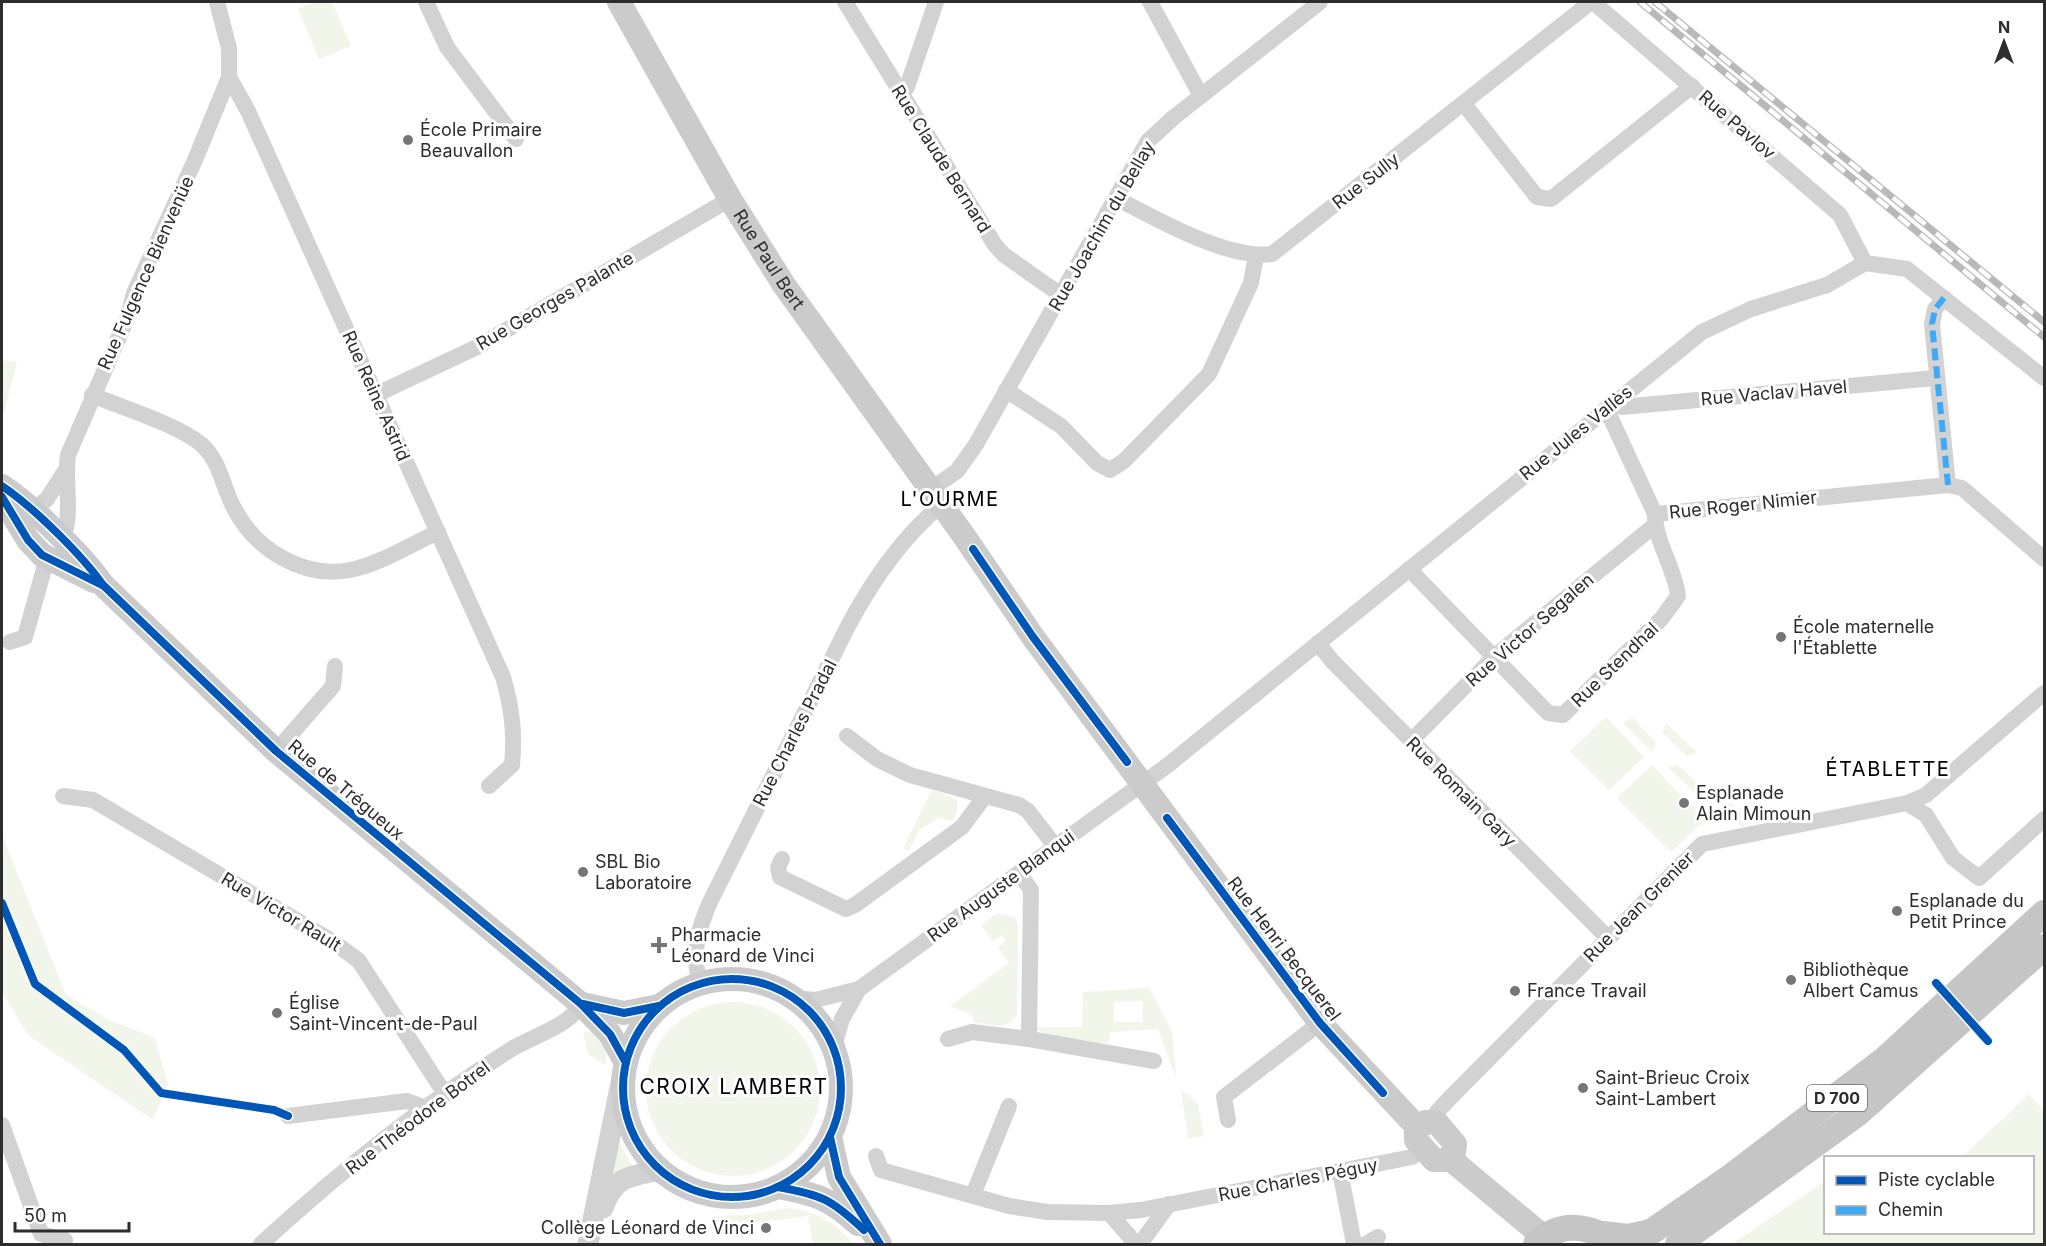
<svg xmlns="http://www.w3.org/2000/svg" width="2046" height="1246" font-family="Inter,sans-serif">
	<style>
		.green { fill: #f1f5ea; fill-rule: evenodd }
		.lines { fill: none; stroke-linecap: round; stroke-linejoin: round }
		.minor { stroke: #d2d2d2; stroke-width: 16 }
		.tertiary { stroke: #d2d2d2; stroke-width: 21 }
		.secondary { stroke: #cbcbcb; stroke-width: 24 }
		.primary { stroke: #c5c5c5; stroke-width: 26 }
		.rail-casing { stroke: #b9b9b9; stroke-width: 7 }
		.rail { stroke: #fff; stroke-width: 4.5; stroke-dasharray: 14; stroke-linecap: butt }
		.quiet { stroke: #3fa9f5; stroke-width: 6; stroke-dasharray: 12 6; stroke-linecap: butt }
		.cycleway-casing { stroke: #fff; stroke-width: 11 }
		.cycleway { stroke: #0057b8; stroke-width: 8 }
		.poi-dot { fill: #767676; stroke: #fff; stroke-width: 2 }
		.labels { text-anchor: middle; stroke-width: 6; stroke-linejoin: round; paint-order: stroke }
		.shield { fill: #fff; stroke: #6c6c6c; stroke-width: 1.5 }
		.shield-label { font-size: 16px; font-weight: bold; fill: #2d2d2d }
		.street-label { font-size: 18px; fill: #2d2d2d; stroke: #fff }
		.poi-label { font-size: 18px; fill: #2d2d2d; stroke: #fff; text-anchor: start }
		.neighbourhood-label { font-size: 20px; letter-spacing: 1.5px; fill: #000; stroke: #fff }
		.quarter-label { font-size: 21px; letter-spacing: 1.5px; fill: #000; stroke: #fff }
	</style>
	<rect width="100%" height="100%" fill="#fff"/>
	<g class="green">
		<polygon points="315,2 332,2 351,46 319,59 298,9"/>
		<polygon points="2,360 17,362 4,413 2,411"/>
		<polygon points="1606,717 1644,757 1609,790 1570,751"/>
		<polygon points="1633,718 1656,743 1652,752 1623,723"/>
		<polygon points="1666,723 1697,753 1687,756 1662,732"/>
		<polygon points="1652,765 1705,820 1671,852 1617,798"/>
		<polygon points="1678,765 1699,785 1696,794 1668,767"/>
		<path d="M 932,790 L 955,798 C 960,808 958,812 952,821 L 938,818 L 919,830 L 909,851 L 903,848 Z"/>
		<polygon points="1730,803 1748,819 1744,828 1722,807"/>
		<polygon points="2,835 66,995 107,1019 155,1038 168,1084 153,1120 28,1035 2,992"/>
		<path d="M 998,913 L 1015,917 L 1018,926 L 1017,1014 C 1010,1032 989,1024 974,1022 L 971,1014 L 950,1006 L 1009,963 L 998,947 L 1006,941 L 1002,935 L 993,941 L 981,925 Z"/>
		<path d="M 1149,988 L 1172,1031 L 1176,1078 L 1158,1029 L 1110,1032 L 1108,1044 L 1049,1035 L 1037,1030 L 1037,1027 L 1082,1027 L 1083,992 ZM 1143,1001 L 1143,1022 L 1114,1022 L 1114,1002 Z"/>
		<circle cx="733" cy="1089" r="87"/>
		<path d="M 587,1031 C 603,1035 607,1050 606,1065 L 588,1054 L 583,1033 Z"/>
		<polygon points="1181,1089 1198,1104 1204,1136 1188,1139"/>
		<polygon points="2029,1094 2044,1111 2044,1244 1732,1244 1825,1181 1826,1232 2032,1232 2032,1158 1962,1157"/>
		<polygon points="620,1144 633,1167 607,1184 616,1147"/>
		<path d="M 788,1208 C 817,1211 835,1222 853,1244 L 813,1244 L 808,1216 L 710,1228 L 714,1216 L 750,1215 Z"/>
	</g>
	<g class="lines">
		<g class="minor">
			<polyline points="426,2 447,47 516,139"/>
			<polyline points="845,2 995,245 1004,255 1061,295"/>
			<polyline points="1150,2 1201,96"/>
			<polyline points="1593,2 1840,215 1865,263"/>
			<path d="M 229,77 L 248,111 L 503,677 C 512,708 515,733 512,765 L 489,786"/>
			<polyline points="901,94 907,87 936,2"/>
			<polyline points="1464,104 1537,197 1551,199 1692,86"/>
			<path d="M 1116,198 C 1156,219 1228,260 1272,254 L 1591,2"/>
			<polyline points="1944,298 1935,309 1932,324 1948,485"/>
			<polyline points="1006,390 1061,426 1097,463 1110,470 1124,461 1209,374 1251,283 1256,256"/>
			<path d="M 92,395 C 123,408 176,424 201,444 C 221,462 222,486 234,508 C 255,549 302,579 350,570 C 378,565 412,544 438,532"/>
			<polyline points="375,395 477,347 730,199"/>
			<polyline points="1617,399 1622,407 1935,378"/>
			<polyline points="1606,408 1655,514 1948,485 1962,488 2044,559"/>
			<polyline points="930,490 957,471 975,446 1148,141 1173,118 1320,2"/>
			<polyline points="32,511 47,499 65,471"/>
			<path d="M 61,539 C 74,525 64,476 68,455 L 128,316 L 134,293 L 195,160 L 229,77 L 229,48 L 217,2"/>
			<path d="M 1409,569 L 1548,713 L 1563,715 L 1662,618 L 1678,596 C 1675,568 1655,542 1655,514"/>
			<polyline points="10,642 25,637 47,558"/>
			<polyline points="1318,643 1332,661 1608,938"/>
			<polyline points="847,736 877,759 910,775 1019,805 1028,811 1055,846"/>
			<polyline points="1411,741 1495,656 1655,525"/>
			<polyline points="276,751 333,686 335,666"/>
			<polyline points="63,796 93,800 335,943 359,961 445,1094"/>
			<polyline points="1907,803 1926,815 1953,858 1979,878 2044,819"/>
			<polyline points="782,859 778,867 780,877 846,909 855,905 962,827 985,796"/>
			<polyline points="1019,873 1031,890 1029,1039"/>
			<path d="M 700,983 C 691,952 698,930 710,902 L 848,626 C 872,581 901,538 941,505"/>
			<polyline points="795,998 815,1000 859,989 1168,765 1702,332 1751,309 1827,285 1865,263 1907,269 2044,378"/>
			<polyline points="948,1039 972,1032 1029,1039 1154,1061"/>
			<polyline points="834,1047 842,1019 859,989"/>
			<polyline points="288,1116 407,1101 426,1108"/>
			<polyline points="1228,1120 1224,1097 1320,1023"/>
			<polyline points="1433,1122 1436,1113 1449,1099 1702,844 1907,803 1926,795 2044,693"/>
			<polyline points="2,1125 41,1234 65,1240"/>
			<polyline points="876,1156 881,1170 1009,1206 1047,1212 1109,1213 1141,1210 1412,1157 1422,1147"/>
			<polyline points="1340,1171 1354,1244"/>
			<polyline points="973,1195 1009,1106"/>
			<polyline points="1109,1213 1130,1237 1133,1244"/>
			<path d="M 261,1244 C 335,1176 425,1103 510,1050 C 534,1035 567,1028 581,1004"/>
			<polyline points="1140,1244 1169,1204"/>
			<polyline points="1366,1244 1378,1237"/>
		</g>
		<g class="tertiary">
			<path d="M 603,1208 C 615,1175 629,1177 660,1170"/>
			<polyline points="588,1244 622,1078"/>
		</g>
		<g class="secondary">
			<path id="s1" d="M 619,2 L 730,199 L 784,285 L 964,536 L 1033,637 L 1320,1023 L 1418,1128"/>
			<path d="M 2,486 C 32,506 82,555 103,585 L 276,751 L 581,1004 L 610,1034 L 625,1061"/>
			<polyline points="2,497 28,540 42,555 94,581"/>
			<circle cx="732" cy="1088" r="109"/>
			<polyline points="582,1004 624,1013 659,1006"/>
			<polygon points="1425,1122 1437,1123 1455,1144 1454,1153 1447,1160 1434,1160 1416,1140 1416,1131"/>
			<polyline points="830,1137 839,1177 880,1244"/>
			<polyline points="1449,1158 1544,1237"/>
			<path d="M 778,1187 C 815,1194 830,1198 858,1224"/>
		</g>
		<g class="primary">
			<polyline points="1603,1234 1628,1237 1651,1232 1729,1178 1885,1059 2044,913"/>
			<path d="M 1536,1244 C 1560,1221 1590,1224 1616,1244"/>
			<polyline points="1678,1244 1857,1114 2044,947"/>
		</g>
		<g class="rail-casing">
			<g id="rail">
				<polyline points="1640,2 2044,337"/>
				<polyline points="1655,2 2044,322"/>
			</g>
		</g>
		<use href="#rail" class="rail"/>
		<polyline class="quiet" points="1944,298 1935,309 1932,324 1948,485"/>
		<g class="cycleway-casing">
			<g id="cycleway">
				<path d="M 2,486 C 32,506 82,555 103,585 L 276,751 L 581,1004 L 610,1034 L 625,1061"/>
				<polyline points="2,497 28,540 42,555 102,585"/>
				<polyline points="973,549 1033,637 1127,762"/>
				<polyline points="1167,818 1320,1023 1383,1093"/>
				<polyline points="2,903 35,984 124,1050 161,1093 274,1110 288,1116"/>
				<circle cx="732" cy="1088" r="109"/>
				<polyline points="1936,983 1988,1041"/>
				<polyline points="583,1004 624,1013 659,1006"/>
				<polyline points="830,1137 839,1177 880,1244"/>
				<path d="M 778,1187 C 822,1195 831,1199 864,1230"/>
			</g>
		</g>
		<use href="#cycleway" class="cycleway"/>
	</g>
	<g class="poi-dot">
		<circle cx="408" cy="140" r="6"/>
		<circle cx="1781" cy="637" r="6"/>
		<circle cx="1684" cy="803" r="6"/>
		<circle cx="583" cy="872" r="6"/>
		<circle cx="1897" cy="911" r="6"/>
		<path d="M656 936h6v6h6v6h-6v6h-6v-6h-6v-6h6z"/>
		<circle cx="1791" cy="980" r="6"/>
		<circle cx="1515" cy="991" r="6"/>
		<circle cx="277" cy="1013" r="6"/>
		<circle cx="1583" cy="1088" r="6"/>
		<circle cx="766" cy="1228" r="6"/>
	</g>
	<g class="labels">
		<rect class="shield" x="1807" y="1085" width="60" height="26" rx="4.5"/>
		<g class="shield-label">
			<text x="1837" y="1104">D 700</text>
		</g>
		<g class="street-label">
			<text transform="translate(1737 125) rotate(41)" y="6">Rue Pavlov</text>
			<text transform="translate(941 159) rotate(58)" y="6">Rue Claude Bernard</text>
			<text transform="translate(1366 181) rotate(-38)" y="6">Rue Sully</text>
			<text transform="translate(1102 226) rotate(-60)" y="6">Rue Joachim du Bellay</text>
			<text dy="6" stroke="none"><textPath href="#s1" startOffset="298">Rue Paul Bert</textPath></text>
			<text transform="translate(146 273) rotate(-66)" y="6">Rue Fulgence Bienvenüe</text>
			<text transform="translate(555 301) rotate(-30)" y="6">Rue Georges Palante</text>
			<text transform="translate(1774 393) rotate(-5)" y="6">Rue Vaclav Havel</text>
			<text transform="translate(376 396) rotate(66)" y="6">Rue Reine Astrid</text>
			<text transform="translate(1576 433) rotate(-39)" y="6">Rue Jules Vallès</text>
			<text transform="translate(1743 505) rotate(-6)" y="6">Rue Roger Nimier</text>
			<text transform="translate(1530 630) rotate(-41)" y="6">Rue Victor Segalen</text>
			<text transform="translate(1615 665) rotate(-44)" y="6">Rue Stendhal</text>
			<text transform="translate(795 733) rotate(-63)" y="6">Rue Charles Pradal</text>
			<text transform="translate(346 790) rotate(40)" y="6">Rue de Trégueux</text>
			<text transform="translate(1461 792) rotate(45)" y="6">Rue Romain Gary</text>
			<text transform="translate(1001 886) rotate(-36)" y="6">Rue Auguste Blanqui</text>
			<text transform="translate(1639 907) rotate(-45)" y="6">Rue Jean Grenier</text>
			<text transform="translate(281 912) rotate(31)" y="6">Rue Victor Rault</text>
			<text transform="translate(1284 949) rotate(53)" y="6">Rue Henri Becquerel</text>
			<text transform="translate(418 1118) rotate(-37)" y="6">Rue Théodore Botrel</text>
			<text transform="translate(1298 1180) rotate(-11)" y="6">Rue Charles Péguy</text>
		</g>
		<g class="poi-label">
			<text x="420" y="136">École Primaire<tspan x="420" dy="21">Beauvallon</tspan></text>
			<text x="1793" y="633">École maternelle<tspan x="1793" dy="21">l'Établette</tspan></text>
			<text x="1696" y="799">Esplanade<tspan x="1696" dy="21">Alain Mimoun</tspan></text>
			<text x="595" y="868">SBL Bio<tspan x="595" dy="21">Laboratoire</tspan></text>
			<text x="1909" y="907">Esplanade du<tspan x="1909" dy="21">Petit Prince</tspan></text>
			<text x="671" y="941">Pharmacie<tspan x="671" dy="21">Léonard de Vinci</tspan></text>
			<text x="1803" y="976">Bibliothèque<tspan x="1803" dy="21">Albert Camus</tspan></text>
			<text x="1527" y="997">France Travail</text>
			<text x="289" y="1009">Église<tspan x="289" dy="21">Saint-Vincent-de-Paul</tspan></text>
			<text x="1595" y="1084">Saint-Brieuc Croix<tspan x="1595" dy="21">Saint-Lambert</tspan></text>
			<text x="754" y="1234" text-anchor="end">Collège Léonard de Vinci</text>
		</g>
		<g class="neighbourhood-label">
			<text x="950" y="506">L'OURME</text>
			<text x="1888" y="776">ÉTABLETTE</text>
		</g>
		<g class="quarter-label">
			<text x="734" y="1094">CROIX LAMBERT</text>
		</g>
	</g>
	<rect width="2046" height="1246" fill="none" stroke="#2d2d2d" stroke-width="6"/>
	<rect x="1824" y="1156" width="210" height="78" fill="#ffffff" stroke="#ababab" stroke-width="1.5"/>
	<rect x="1836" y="1176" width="30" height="9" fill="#0057b8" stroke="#ababab" stroke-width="1.5"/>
	<text x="1878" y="1186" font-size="18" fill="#2d2d2d">Piste cyclable</text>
	<rect x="1836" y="1206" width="30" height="9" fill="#3fa9f5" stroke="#ababab" stroke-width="1.5"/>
	<text x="1878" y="1216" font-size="18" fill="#2d2d2d">Chemin</text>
	<g transform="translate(2004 42)" stroke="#ffffff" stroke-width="4.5" paint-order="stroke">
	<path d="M0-4.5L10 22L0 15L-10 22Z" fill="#2d2d2d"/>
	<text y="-9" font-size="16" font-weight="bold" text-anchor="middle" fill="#2d2d2d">N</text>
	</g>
	<path d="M15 1222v9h114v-9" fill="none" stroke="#2d2d2d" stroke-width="3"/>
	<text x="24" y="1222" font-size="18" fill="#2d2d2d" stroke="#ffffff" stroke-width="4.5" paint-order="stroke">50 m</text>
</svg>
